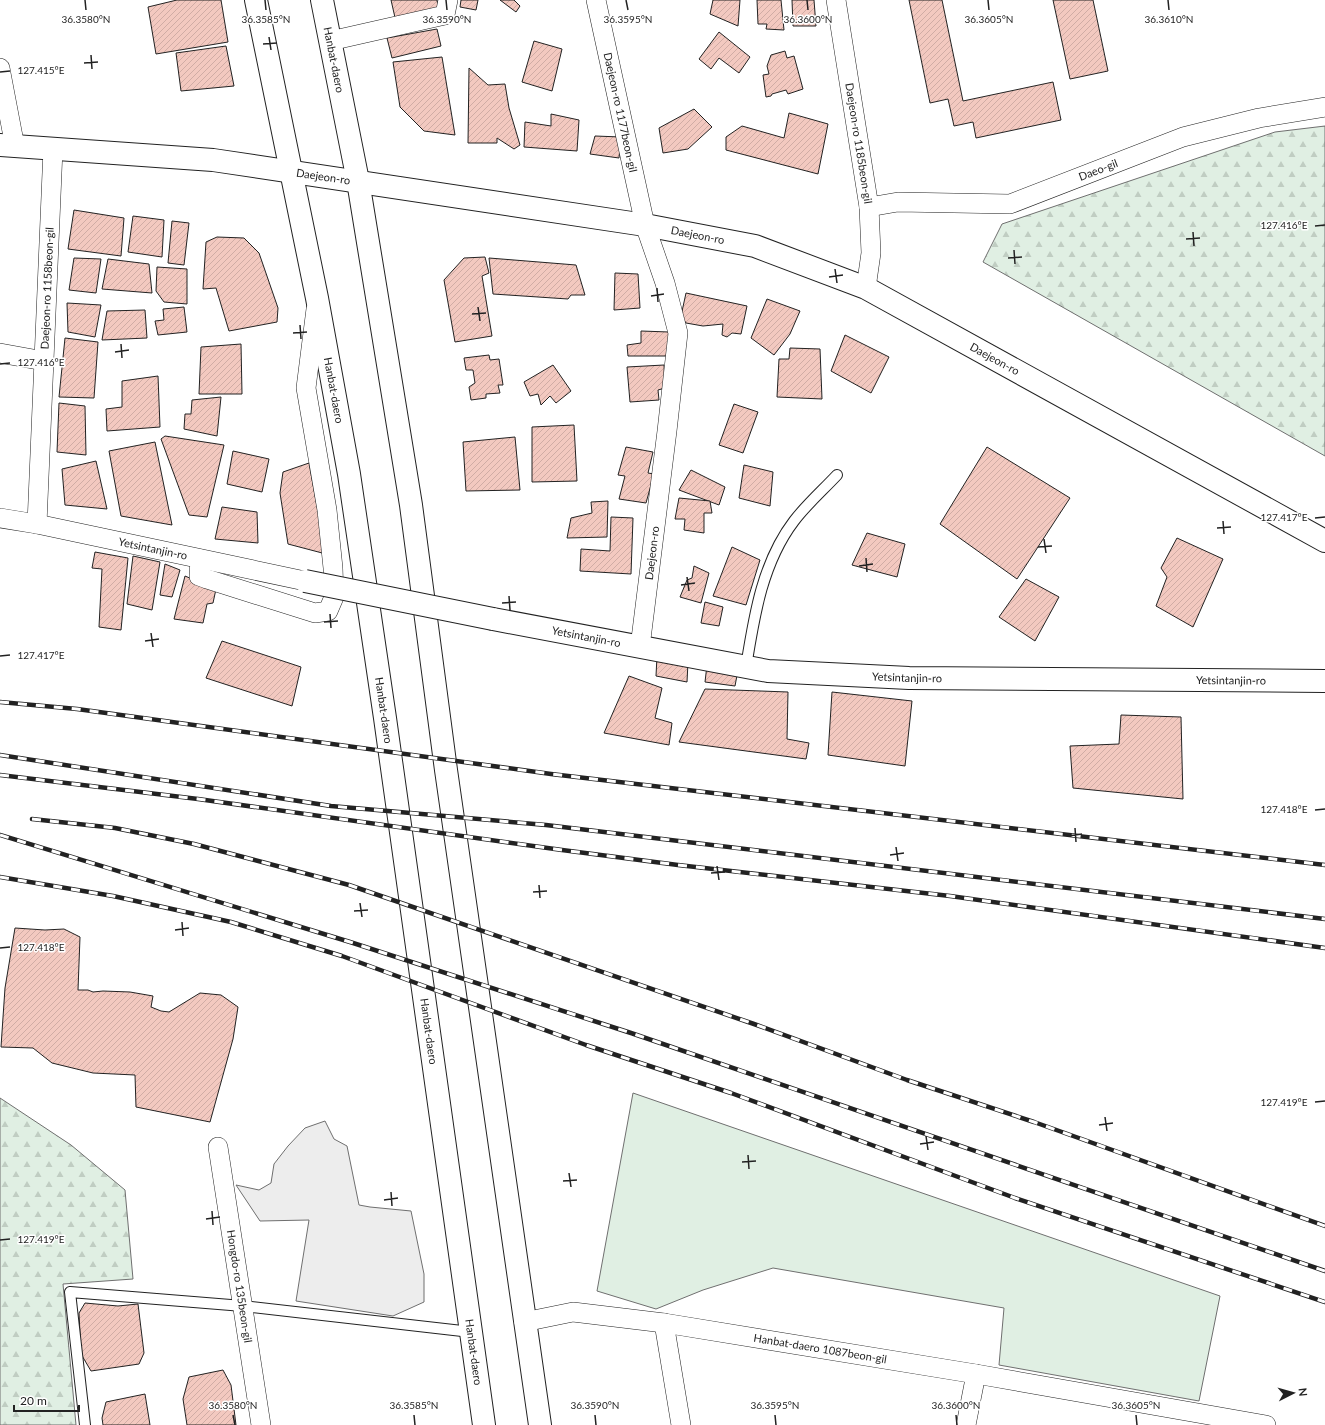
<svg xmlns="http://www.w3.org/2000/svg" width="1325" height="1425" font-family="Lato,sans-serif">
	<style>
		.forest { fill: url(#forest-firs); stroke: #6f6f6f }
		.park { fill: #e0efe3; stroke: #6f6f6f }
		.parking { fill: #ededed; stroke: #6f6f6f }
		.building { fill: url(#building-hatch); stroke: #222 }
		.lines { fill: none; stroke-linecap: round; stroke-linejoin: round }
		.service-casing { stroke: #222; stroke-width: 12 }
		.minor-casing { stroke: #222; stroke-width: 20 }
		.tertiary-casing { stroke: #222; stroke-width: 24 }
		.primary-casing { stroke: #222; stroke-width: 24 }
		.service { stroke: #fff; stroke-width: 10 }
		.minor { stroke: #fff; stroke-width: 19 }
		.tertiary { stroke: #fff; stroke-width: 22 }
		.primary { stroke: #fff; stroke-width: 22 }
		.rail-casing { stroke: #222; stroke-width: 4.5 }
		.rail { stroke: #fff; stroke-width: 3; stroke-dasharray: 9; stroke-linecap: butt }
		.tertiary-bridge-casing { stroke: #222; stroke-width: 24; stroke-linecap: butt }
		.tertiary-bridge { stroke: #fff; stroke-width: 22 }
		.ticks { fill: none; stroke: #222; stroke-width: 1.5 }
		.labels { text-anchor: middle; stroke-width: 3; stroke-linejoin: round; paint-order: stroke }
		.street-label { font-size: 11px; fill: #222; stroke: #fff }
		.ticks-label { font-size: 10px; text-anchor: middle; fill: #222; stroke: #fff; stroke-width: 3; stroke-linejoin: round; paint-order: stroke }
	</style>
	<defs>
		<pattern id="forest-firs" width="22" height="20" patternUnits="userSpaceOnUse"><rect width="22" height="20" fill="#e0efe3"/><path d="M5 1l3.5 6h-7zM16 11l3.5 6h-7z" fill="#c0cdc2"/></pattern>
		<pattern id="building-hatch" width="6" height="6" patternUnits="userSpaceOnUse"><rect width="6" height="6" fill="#f3c9c0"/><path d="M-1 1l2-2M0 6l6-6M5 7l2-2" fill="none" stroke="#d0aca5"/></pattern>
	</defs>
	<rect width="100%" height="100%" fill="#fff"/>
	<g class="forest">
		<polygon points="1325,126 1325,456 983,262 1002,224 1275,132"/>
		<polygon points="0,1098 71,1145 125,1190 133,1279 63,1284 76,1425 0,1425"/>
	</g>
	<polygon class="park" points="633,1093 1220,1296 1199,1401 999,1365 1004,1308 773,1268 703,1290 656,1309 597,1291"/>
	<polygon class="parking" points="325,1121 334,1139 347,1146 359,1205 370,1207 411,1211 424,1274 424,1302 393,1316 296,1301 309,1220 260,1221 236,1185 259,1190 271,1183 274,1164 288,1146 305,1128"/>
	<g class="building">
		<polygon points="177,0 221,0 228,42 156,54 148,7"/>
		<polygon points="391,0 437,0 439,12 396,22"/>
		<polygon points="461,0 478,0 476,10 460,7"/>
		<polygon points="500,0 514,0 520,6 516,12"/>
		<polygon points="713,0 740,0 738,26 710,14"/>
		<polygon points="757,0 781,0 784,30 766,29 767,24 758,24"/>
		<polygon points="792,0 814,0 816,26 793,26"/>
		<polygon points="909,0 942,0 963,101 1053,82 1061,120 976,138 973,122 954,126 948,99 930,103"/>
		<polygon points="1053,0 1093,0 1108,71 1070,79"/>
		<polygon points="437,29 441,46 392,58 387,38"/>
		<polygon points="719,32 750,57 739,73 719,58 711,69 699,59"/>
		<polygon points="534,41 562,49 552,91 522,82"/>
		<polygon points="226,46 234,86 181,91 176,53"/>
		<polygon points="785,51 787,58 794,56 803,89 788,94 786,90 772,94 771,96 766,97 763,75 769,74 767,66 771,55"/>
		<polygon points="442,57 455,135 424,131 400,107 393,62"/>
		<polygon points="469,68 488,85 505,84 509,108 520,145 514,149 497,138 497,143 468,143"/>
		<polygon points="694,109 712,127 688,149 663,153 659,128"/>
		<polygon points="789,113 828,124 818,174 726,150 726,137 742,126 784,138"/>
		<polygon points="551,114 579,120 577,151 524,147 525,122 551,126"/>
		<polygon points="595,136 621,137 619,158 590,154"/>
		<polygon points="74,210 124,218 121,256 68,249"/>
		<polygon points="133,216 164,220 162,257 128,252"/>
		<polygon points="172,221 189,223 184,265 168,263"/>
		<polygon points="217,237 244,238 259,253 278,308 277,322 229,331 216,288 203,289 206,242"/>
		<polygon points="485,257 489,273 482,276 492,336 455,342 444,280 464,258"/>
		<polygon points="74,258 101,259 96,293 69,290"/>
		<polygon points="489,258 576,265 585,295 571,295 568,299 493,294"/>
		<polygon points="108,259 149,264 152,293 102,289"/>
		<polygon points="157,267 187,269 187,304 164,302 156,291"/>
		<polygon points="615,273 638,274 640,308 614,310"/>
		<polygon points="686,293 747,306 741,334 732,333 727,337 722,335 723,324 703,326 686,323 681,316"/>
		<polygon points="767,299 800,311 790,334 774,355 751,338"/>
		<polygon points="67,303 101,305 95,337 68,332"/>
		<polygon points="184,307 187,332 158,335 155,321 164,320 163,309"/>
		<polygon points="145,310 147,338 102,340 107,311"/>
		<polygon points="641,331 669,332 669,356 628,356 627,345 641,343"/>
		<polygon points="845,335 889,357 871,393 831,371"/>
		<polygon points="65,338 98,342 94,398 59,397"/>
		<polygon points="241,344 242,394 199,394 201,347"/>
		<polygon points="790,348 820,349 822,399 777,397 779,359 789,359"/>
		<polygon points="489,355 490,360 499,359 503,385 498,385 500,393 486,394 486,398 471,400 469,387 475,383 473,370 466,370 464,358"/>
		<polygon points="553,365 571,391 556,403 550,396 541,405 538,394 530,396 524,382"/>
		<polygon points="664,365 665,388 658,390 659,400 630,402 627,367"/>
		<polygon points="158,376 160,427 107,431 106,409 122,407 122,381"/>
		<polygon points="221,397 217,436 184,429 185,414 191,414 192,400"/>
		<polygon points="59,403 85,406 86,455 57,452"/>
		<polygon points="734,404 758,412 743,453 719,445"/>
		<polygon points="574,425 577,481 532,482 532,427"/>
		<polygon points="165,436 224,445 207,517 189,515 161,439"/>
		<polygon points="515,437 520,490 466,491 463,442"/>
		<polygon points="155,442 172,525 121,516 109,451"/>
		<polygon points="626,447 653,452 648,473 654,474 646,503 619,499 625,476 618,475"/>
		<polygon points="987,447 1070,498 1017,579 940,524"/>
		<polygon points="233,451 269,459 262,492 227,484"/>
		<polygon points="96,461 107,509 65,505 62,469"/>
		<polygon points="309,463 326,554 288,544 280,493 283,472"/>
		<polygon points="744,465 773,472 770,506 739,498"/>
		<polygon points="691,470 725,487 719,505 679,490"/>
		<polygon points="679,498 710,501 712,513 704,513 704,533 684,530 685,519 675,519"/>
		<polygon points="608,501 607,537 567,538 571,518 592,513 591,502"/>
		<polygon points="222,507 257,512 258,543 215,539"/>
		<polygon points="611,517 633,518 631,574 580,571 581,549 610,551"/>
		<polygon points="867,533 905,544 897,577 852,565"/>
		<polygon points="1177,538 1223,559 1193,627 1156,606 1167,577 1161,568"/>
		<polygon points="732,547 760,560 746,605 713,596"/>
		<polygon points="95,552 128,558 121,630 99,627 102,569 92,568"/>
		<polygon points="133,556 160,562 152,610 127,604"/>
		<polygon points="165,564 180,570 172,597 160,595"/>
		<polygon points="694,566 709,573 701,603 680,597 687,580 692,578"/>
		<polygon points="185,576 216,589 213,603 207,604 203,623 174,619"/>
		<polygon points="1026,579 1059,597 1035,641 999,617"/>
		<polygon points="705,602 723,607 719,626 701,623"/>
		<polygon points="222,641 301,667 292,706 206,678"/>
		<polygon points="657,656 688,662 687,682 656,676"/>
		<polygon points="707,665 738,670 735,686 705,682"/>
		<polygon points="629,676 662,688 655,718 672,723 669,745 604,733"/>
		<polygon points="705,689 788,692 787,739 809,743 806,759 679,742"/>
		<polygon points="832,692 912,701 905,766 828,755"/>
		<polygon points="1121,715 1181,717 1183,799 1073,788 1070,746 1119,744"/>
		<polygon points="15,928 45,930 64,929 80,937 78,990 88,990 93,992 103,991 130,992 153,996 151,1007 161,1011 169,1012 200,993 221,995 238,1007 233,1039 210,1122 136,1107 135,1075 93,1073 52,1063 33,1048 1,1047 5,988"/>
		<polygon points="85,1303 118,1306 138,1304 144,1353 139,1364 91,1371 81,1354 79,1313"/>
		<polygon points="223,1370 231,1385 236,1425 187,1425 183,1399 189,1377"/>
		<polygon points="145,1394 150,1425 103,1425 102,1418 106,1402"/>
	</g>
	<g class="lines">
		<g class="service-casing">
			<g id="service">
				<path d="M 746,667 C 754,617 762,563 794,521 C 806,505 823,490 837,475"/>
				<polyline points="85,1425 70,1292 243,1306 471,1332"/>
			</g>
		</g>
		<g class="minor-casing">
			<g id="minor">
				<path id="s1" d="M 596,0 L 645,225 L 665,283 L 678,333 L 667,431 L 640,647"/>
				<path id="s2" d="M 836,0 L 869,207 L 871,253 L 866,288"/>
				<polyline points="330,41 445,15 448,0"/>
				<polyline points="0,68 15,147"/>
				<path id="s3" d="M 869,207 L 898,202 L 1010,204 L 1183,137 L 1259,118 L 1325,107"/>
				<polyline points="0,353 44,361"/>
				<path id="s4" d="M 0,518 L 37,524 L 305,581"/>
				<path id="s5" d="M 37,524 L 53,149"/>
				<polyline points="200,559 199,576 207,579 315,613 328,611 334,597 333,568 327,510 306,388 316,309"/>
				<path id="s6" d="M 218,1147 L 261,1425"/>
				<path id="s7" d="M 524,1322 L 573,1312 L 664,1323 L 976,1374 L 1266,1425"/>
				<polyline points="664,1323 681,1425"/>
				<polyline points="966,1425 976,1374"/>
			</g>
		</g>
		<g class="tertiary-casing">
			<g id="tertiary">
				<path id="s8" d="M 493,619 L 768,671 L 909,678 L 1325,681"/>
			</g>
		</g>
		<g class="primary-casing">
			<g id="primary">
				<path id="s9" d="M 256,0 L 317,298 L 349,474 L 385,718 L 484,1425"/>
				<path id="s10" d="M 322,0 L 358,181 L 411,505 L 446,770 L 540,1425"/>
				<path id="s11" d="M 0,145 L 213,160 L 645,225 L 755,246 L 866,288 L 1325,541"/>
			</g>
		</g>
		<use href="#service" class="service"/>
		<use href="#minor" class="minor"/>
		<use href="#tertiary" class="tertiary"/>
		<use href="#primary" class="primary"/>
		<g class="rail-casing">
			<g id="rail">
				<polyline points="0,702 77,709 551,774 1325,865"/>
				<polyline points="0,755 331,806 546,825 1325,919"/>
				<polyline points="0,775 198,799 562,850 678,865 950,896 1325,948"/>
				<polyline points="32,819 115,828 194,844 349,885 754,1024 907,1080 1034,1122 1325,1226"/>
				<polyline points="0,835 350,942 631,1033 1325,1271"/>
				<polyline points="0,877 113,896 231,922 342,956 586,1045 731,1093 1015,1198 1325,1302"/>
			</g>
		</g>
		<use href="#rail" class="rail"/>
		<g class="tertiary-bridge-casing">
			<polyline id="tertiary-bridge" points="305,581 493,619"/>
		</g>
		<use href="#tertiary-bridge" class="tertiary-bridge"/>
	</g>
	<path class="ticks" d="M 85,0 L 86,10M 265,0 L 266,10M 446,0 L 447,10M 626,0 L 628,10M 807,0 L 808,10M 988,0 L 989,10M 1168,0 L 1169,10M 269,37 L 271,50M 263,44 L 277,43M 91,55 L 92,69M 84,63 L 98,62M 0,72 L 10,71M 1315,226 L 1325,225M 1193,232 L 1194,246M 1186,239 L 1200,238M 1014,250 L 1015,264M 1008,258 L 1022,257M 835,269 L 837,283M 829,277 L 843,275M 657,288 L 658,302M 651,296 L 664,294M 478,307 L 480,321M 472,314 L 486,313M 300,325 L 301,339M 293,333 L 307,332M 121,344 L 122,358M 115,352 L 129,350M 0,364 L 10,363M 1315,518 L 1325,517M 1223,521 L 1224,534M 1217,528 L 1231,527M 1044,539 L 1046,553M 1038,547 L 1052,546M 866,558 L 867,572M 859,566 L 873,564M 687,577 L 689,591M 681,585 L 695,583M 509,596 L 510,610M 502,603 L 516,602M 330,614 L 331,628M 324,622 L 338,621M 151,633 L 153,647M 145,641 L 159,639M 0,656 L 10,655M 1315,810 L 1325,809M 1075,828 L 1076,842M 1068,836 L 1082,834M 896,847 L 898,861M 890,855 L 904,853M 717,866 L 719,880M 711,873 L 725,872M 539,885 L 540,898M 533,892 L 547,891M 360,903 L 362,917M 354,911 L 368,910M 182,922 L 183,936M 175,930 L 189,928M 0,948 L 10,947M 1315,1102 L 1325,1101M 1105,1117 L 1107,1131M 1099,1125 L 1113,1123M 926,1136 L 928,1150M 920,1144 L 934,1142M 748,1155 L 749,1169M 742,1162 L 756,1161M 569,1173 L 571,1187M 563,1181 L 577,1180M 391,1192 L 392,1206M 384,1200 L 398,1198M 212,1211 L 213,1225M 206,1219 L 220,1217M 0,1240 L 10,1239M 233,1415 L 235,1425M 414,1415 L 415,1425M 595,1415 L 596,1425M 775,1415 L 776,1425M 956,1415 L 957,1425M 1136,1415 L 1137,1425"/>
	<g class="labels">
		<g class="street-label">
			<text dy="4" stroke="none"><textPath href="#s10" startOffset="61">Hanbat-daero</textPath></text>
			<text dy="4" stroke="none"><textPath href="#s1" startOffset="115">Daejeon-ro 1177beon-gil</textPath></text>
			<text dy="4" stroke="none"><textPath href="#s2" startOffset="145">Daejeon-ro 1185beon-gil</textPath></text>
			<text dy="4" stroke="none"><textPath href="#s3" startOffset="236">Daeo-gil</textPath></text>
			<text dy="4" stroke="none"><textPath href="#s11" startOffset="325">Daejeon-ro</textPath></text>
			<text dy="4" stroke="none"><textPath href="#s11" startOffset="704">Daejeon-ro</textPath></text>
			<text dy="4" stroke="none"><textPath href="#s5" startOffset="236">Daejeon-ro 1158beon-gil</textPath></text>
			<text dy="4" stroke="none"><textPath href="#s11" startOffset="1028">Daejeon-ro</textPath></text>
			<text dy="4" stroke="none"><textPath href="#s9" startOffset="398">Hanbat-daero</textPath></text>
			<text dy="4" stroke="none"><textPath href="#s4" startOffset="156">Yetsintanjin-ro</textPath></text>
			<text transform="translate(652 553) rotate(-83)" y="4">Daejeon-ro</text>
			<text dy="4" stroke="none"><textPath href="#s8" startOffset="95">Yetsintanjin-ro</textPath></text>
			<text dy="4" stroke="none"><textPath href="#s8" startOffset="419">Yetsintanjin-ro</textPath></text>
			<text dy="4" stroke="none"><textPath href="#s8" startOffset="743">Yetsintanjin-ro</textPath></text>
			<text dy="4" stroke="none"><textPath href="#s9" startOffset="722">Hanbat-daero</textPath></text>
			<text dy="4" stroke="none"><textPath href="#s9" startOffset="1046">Hanbat-daero</textPath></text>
			<text dy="4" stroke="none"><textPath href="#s6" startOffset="141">Hongdo-ro 135beon-gil</textPath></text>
			<text dy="4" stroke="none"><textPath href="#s7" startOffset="300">Hanbat-daero 1087beon-gil</textPath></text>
			<text dy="4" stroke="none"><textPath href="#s9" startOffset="1370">Hanbat-daero</textPath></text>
		</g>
	</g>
	<g class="ticks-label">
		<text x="86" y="23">36.3580°N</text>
		<text x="266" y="23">36.3585°N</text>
		<text x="447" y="23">36.3590°N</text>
		<text x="628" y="23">36.3595°N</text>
		<text x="808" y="23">36.3600°N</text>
		<text x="989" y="23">36.3605°N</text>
		<text x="1169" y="23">36.3610°N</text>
		<text x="41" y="74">127.415°E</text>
		<text x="1284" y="229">127.416°E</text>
		<text x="41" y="366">127.416°E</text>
		<text x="1284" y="521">127.417°E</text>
		<text x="41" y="659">127.417°E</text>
		<text x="1284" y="813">127.418°E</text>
		<text x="41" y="951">127.418°E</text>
		<text x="1284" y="1106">127.419°E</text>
		<text x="41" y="1243">127.419°E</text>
		<text x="233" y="1409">36.3580°N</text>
		<text x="414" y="1409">36.3585°N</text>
		<text x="595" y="1409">36.3590°N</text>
		<text x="775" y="1409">36.3595°N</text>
		<text x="956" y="1409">36.3600°N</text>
		<text x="1136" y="1409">36.3605°N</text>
	</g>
	<g transform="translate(1293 1393) rotate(84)" stroke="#ffffff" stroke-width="3" paint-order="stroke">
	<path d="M0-3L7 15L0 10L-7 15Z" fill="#222222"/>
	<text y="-6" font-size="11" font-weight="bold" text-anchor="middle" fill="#222222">N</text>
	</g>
	<path d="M14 1405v6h65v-6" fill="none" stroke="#222222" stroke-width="2"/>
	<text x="20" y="1405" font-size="12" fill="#222222" stroke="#ffffff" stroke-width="3" paint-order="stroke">20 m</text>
</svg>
